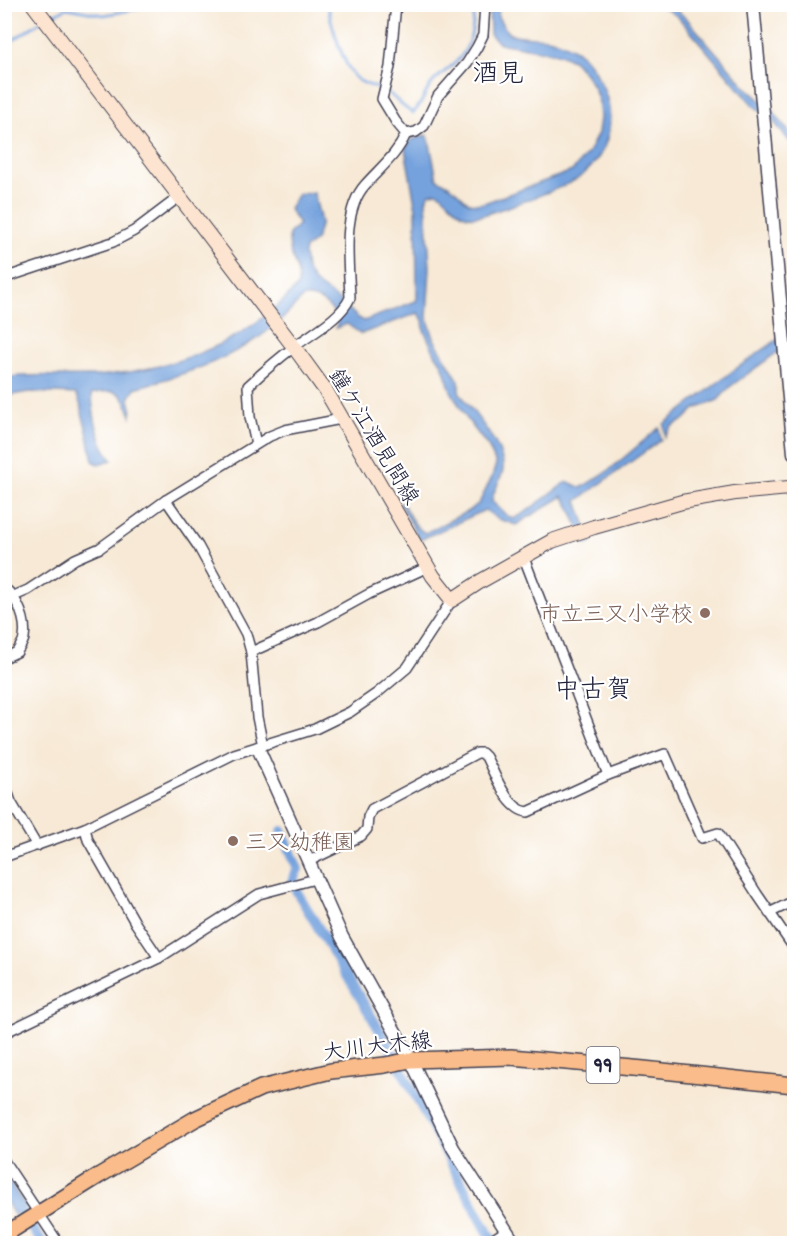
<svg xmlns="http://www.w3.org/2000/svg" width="799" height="1248" font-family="Dekko,'Klee One',sans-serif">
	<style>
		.water { fill: #74a2dd; stroke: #4b628c; stroke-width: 1.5 }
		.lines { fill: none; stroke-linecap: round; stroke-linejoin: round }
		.stream { stroke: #74a2dd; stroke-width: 3 }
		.canal { stroke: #74a2dd; stroke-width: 10 }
		.minor-casing { stroke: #424052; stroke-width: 12 }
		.tertiary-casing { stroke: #424052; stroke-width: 15 }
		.secondary-casing { stroke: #424052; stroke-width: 16 }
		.primary-casing { stroke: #424052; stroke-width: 18 }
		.minor { stroke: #fff; stroke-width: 9 }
		.tertiary { stroke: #fff; stroke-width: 12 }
		.secondary { stroke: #fde4d0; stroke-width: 14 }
		.primary { stroke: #f9bc8a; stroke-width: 15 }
		.education-dot { fill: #8d6e63; stroke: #fff; stroke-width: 2 }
		.labels { text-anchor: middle; stroke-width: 4.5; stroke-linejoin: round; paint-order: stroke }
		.shield { fill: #fff; stroke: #646476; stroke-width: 1.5 }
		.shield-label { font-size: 21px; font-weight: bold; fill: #22223b }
		.street-label { font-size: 22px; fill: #22223b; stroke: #fff }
		.education-label { font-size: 22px; fill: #785e54; stroke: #fff; text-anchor: end }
		.quarter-label { font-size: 26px; fill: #22223b; stroke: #fff }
	</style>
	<rect width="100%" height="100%" fill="#fff"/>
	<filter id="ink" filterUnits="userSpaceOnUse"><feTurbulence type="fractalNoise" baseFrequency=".0167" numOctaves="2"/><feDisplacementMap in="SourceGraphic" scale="12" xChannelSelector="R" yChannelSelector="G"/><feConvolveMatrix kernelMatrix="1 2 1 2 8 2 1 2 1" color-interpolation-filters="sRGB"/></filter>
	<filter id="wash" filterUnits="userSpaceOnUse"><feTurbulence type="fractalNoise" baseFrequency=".008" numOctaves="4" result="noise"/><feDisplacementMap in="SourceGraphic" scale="24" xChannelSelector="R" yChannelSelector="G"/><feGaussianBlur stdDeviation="1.35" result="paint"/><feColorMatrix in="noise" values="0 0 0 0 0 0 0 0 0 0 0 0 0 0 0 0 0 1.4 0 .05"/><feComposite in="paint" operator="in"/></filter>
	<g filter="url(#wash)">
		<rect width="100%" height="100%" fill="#f7e9d5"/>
		<g class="water">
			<path d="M 489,5 L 499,5 L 498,17 L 508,33 C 520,38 535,36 548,38 C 558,40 569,46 577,51 C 587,58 594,69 599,79 C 618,114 612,152 580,177 C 567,187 522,202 505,208 C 493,211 477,220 465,215 C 456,212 447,198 438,192 L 430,193 L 426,200 L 430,268 L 427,317 L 435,341 L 459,381 L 459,391 C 471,412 506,446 503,470 C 501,481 493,490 492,501 L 504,513 L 513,519 L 523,514 L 565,483 L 569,482 L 581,488 L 608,471 L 659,428 L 661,440 L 577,501 L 592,543 L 586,545 L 569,506 L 563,496 L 516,525 L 498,519 L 485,510 L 420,540 L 400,504 L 402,502 C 408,513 414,527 425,533 L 470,510 L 479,503 L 492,477 L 496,464 L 489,448 L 467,419 L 451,391 L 442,364 L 435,354 L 424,330 L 423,320 L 418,313 L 361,334 L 347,324 L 336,328 L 338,318 C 329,305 319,296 304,297 C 296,304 289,313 281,320 C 240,357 187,374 135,388 L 129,399 L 132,410 L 131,416 C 122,391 119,388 92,394 C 93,417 98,441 112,460 L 98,464 L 93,461 C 90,446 88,432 83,417 C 81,408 81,402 76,394 L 29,392 L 5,396 L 5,378 C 38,372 72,379 106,375 C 179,368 246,342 297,287 C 302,273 292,262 290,249 C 289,245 289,239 289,234 L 299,224 L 289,209 L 298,194 L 314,193 L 321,222 L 316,240 L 305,249 L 304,253 L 306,268 L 314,282 L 343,303 L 357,317 L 364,321 L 416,301 L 417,298 L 416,209 L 405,149 L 411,140 L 426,135 L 429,139 L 437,179 C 443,182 450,185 455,190 C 467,200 465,206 484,203 L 572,171 L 588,153 L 598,133 L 600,118 L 599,103 L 594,88 L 586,75 L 574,61 L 560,54 L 499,43 L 490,34 Z"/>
			<polygon points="660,5 671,5 687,19 747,88 772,110 794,138 794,147 774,122 753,105 678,17"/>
			<polygon points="794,328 794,340 731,386 718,400 695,409 684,420 671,427 665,437 664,424 734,370"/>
			<polygon points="4,1174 26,1207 14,1215 5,1199"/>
		</g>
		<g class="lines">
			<g class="stream">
				<path d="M 328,4 C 330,22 344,68 357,79 C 367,87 382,87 391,95 C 399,102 404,108 413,113 C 423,104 425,90 434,81 C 441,74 449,69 456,62 C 472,47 474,26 474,4"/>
				<polyline points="48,17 67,8 104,15 137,9 146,4"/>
				<polyline points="4,46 40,22"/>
			</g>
			<g class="canal">
				<polyline points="282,831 298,869 293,879 297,892 389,1046 494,1244"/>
				<polyline points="4,1186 43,1244"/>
			</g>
		</g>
	</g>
	<g filter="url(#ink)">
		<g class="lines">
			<g class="minor-casing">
				<g id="minor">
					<polyline points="396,4 390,67 382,99 396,122 406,134"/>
					<polyline points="406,134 416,132 424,126 438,96 467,63 477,47 483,35 485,4"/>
					<polyline points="4,278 113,242 134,231 179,197"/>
					<path d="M 256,444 L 250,417 L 248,386 C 263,372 278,359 294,347 C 312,333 340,319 350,298 C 349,264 341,212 365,185 C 380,168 397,155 406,134"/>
					<polyline points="166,500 198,546 246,634 251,652 257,717 263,746"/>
					<polyline points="524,558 608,775"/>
					<path d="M 4,588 C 18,598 27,621 24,638 C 23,643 19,648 17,652 L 4,658"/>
					<polyline points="14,596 28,590 75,559 100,548 166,500 270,436 285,430 341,419"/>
					<polyline points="251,652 318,622 369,594 428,567"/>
					<polyline points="4,782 11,802 37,846"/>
					<polyline points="85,828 88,840 136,924 159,958"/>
					<polyline points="4,857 85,828 234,754 315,729 350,712 376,694 407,668 452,600"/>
					<path d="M 309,861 L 361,836 L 367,829 L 368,817 L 372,809 L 477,753 L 482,753 L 486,757 C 495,774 507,810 528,812 L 608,775 L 665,754 L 702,838 L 718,833 L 757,894 L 794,948"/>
					<polyline points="769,913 794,901"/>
					<polyline points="4,1033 159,958 259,894 315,879"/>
					<polyline points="4,1161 59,1244"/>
					<polyline points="486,1244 507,1230"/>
				</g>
			</g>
			<g class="tertiary-casing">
				<g id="tertiary">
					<polyline points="753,4 794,453"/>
					<polyline points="258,748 342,937 411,1060 453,1148 515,1244"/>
				</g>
			</g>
			<g class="secondary-casing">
				<polyline id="secondary" points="33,4 294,347 326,391 433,576 452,600 481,581 552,541 594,527 682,502 735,493 789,488 794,496"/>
			</g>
			<g class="primary-casing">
				<polyline id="primary" points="4,1235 100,1175 195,1119 261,1088 331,1071 385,1065 411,1060 511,1057 644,1069 794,1085"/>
			</g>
			<use href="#minor" class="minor"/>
			<use href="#tertiary" class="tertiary"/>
			<use href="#secondary" class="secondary"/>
			<use href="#primary" class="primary"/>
		</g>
	</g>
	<g class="education-dot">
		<circle cx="705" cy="613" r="6"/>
		<circle cx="233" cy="841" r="6"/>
	</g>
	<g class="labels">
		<rect class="shield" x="586.5" y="1047" width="33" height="36" rx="4.5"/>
		<g class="shield-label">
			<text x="603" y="1072">99</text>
		</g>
		<g class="street-label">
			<text transform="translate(375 436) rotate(59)" y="8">鐘ケ江酒見間線</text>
			<text transform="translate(377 1045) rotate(-7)" y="8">大川大木線</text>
		</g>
		<g class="education-label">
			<text x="693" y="621">市立三又小学校</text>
			<text x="245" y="849" text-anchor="start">三又幼稚園</text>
		</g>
		<g class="quarter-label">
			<text x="498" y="81">酒見</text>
			<text x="593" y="697">中古賀</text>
		</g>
	</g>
	<rect width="799" height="1248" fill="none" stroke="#fff" stroke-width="24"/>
</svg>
